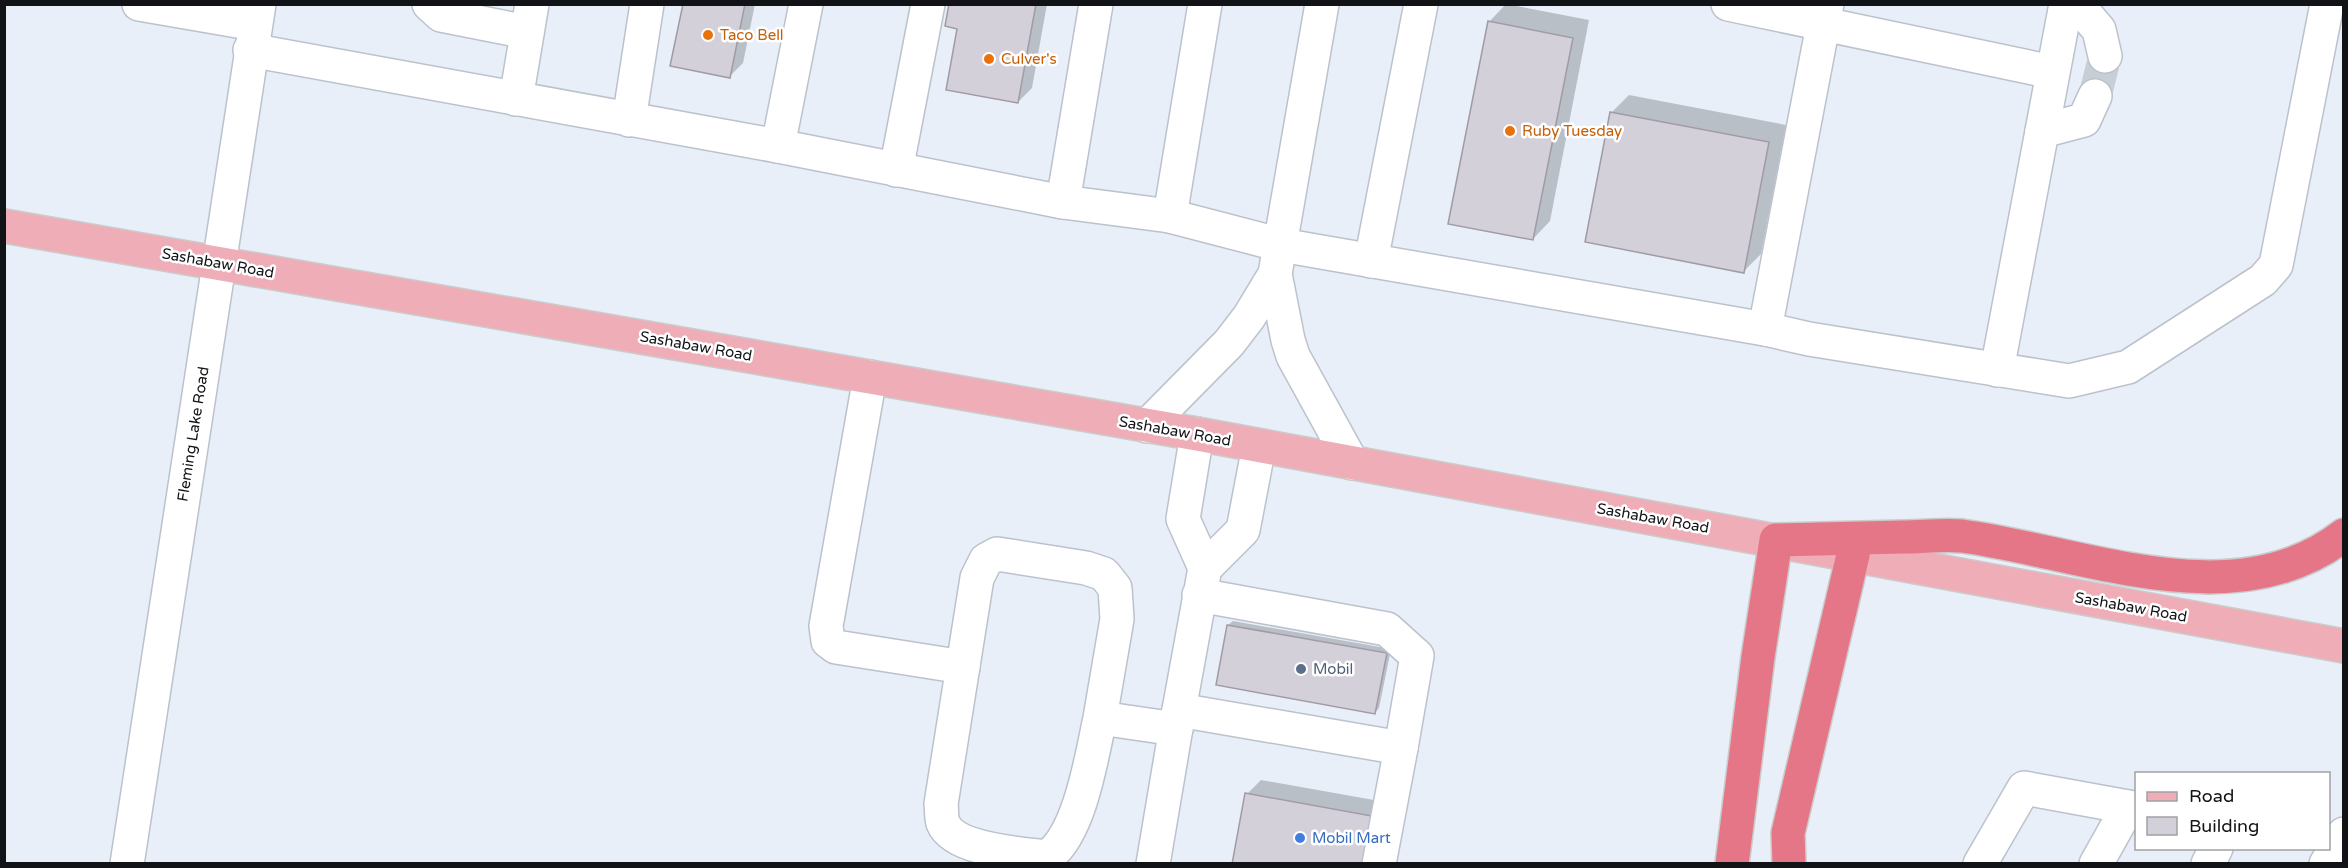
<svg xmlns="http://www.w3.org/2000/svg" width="2348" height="868" font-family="'Varela Round',sans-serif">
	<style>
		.shadow { fill: #0003 }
		.building { fill: #d4d0da; stroke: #a09ba5; stroke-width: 1.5 }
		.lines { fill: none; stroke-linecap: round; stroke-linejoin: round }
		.minor-tunnel { stroke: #c8ced6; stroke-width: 33; stroke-dasharray: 33 16; stroke-linecap: butt }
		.minor-casing { stroke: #bcc2cc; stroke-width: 36 }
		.major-casing { stroke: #cbcbcc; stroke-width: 36 }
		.highway-casing { stroke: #cbcbcc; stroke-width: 36 }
		.minor { stroke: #fff; stroke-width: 33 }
		.major { stroke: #efadb7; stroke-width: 33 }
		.highway { stroke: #e47687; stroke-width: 33 }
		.food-dot { fill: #e8710a; stroke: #fff; stroke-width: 2 }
		.service-dot { fill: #5c6f8a; stroke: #fff; stroke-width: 2 }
		.shop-dot { fill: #3f7fe0; stroke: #fff; stroke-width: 2 }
		.labels { text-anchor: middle; stroke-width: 5; stroke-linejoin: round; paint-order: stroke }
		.food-label { font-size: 15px; fill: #c56008; stroke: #fff; text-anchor: start }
		.street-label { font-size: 15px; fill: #111316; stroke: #fff }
		.service-label { font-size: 15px; fill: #4e5e75; stroke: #fff; text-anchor: start }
		.shop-label { font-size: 15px; fill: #366cbe; stroke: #fff; text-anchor: start }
	</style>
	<rect width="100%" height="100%" fill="#e8eff8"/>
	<g class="shadow">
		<polygon points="684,4 755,4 743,63 729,77"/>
		<polygon points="951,4 1047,4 1032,88 1018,102 959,27"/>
		<polygon points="1506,4 1589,20 1550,221 1533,239 1489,22"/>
		<polygon points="1629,95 1786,125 1761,254 1744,271 1611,113"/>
		<polygon points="1233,621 1391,649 1379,708 1375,713 1228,625"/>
		<polygon points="1261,780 1385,802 1373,864 1234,864 1247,794"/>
	</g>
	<g class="building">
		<polygon points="683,4 745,4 730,78 670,66"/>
		<polygon points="949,4 1036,4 1018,103 946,90 957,29 945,26"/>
		<polygon points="1488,21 1573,38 1533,240 1448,224"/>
		<polygon points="1610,112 1769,142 1744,273 1585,242"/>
		<polygon points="1227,625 1387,653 1375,714 1216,685"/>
		<polygon points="1245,793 1372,816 1362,864 1232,864"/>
	</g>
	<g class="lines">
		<polyline class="minor-tunnel" points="2095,96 2105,56"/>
		<g class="minor-casing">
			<g id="minor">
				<polyline points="139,4 255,24"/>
				<polyline points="429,4 441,15 527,32"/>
				<polyline points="1728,4 2052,72"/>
				<polyline points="2077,4 2099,30 2105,56"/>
				<polyline points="250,50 778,146 1063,202 1170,216 1281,245 1765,329 1809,339 2069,381 2128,367 2263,280 2276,265 2327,4"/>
				<polyline points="516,99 532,4"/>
				<polyline points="629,120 647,4"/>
				<polyline points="2042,131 2084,120 2095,96"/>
				<polyline points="778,146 806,4"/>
				<polyline points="896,170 928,4"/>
				<polyline points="1063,202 1096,4"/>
				<polyline points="1170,216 1205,4"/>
				<polyline points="1371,261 1421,4"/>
				<polyline points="1275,274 1288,340 1293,356 1352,463"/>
				<polyline points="1765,329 1827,4"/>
				<polyline points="1997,370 2066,4"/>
				<polyline points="870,377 826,626 828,641 836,647 963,667"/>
				<polyline points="1147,426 1229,343 1249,317 1275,274 1322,4"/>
				<polyline points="1197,434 1183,519 1205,568 1243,530 1259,446"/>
				<polyline points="1199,595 1387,629 1417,656 1401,748 1179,710 1205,568"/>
				<path d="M 1100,718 C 1092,755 1080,835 1047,857 C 1022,854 954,850 943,823 C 941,818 942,810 941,804 L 977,578 L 986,560 L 997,554 L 1086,568 L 1104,574 L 1115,588 L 1117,619 L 1100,718 L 1176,729"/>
				<polyline points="127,864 259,4"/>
				<polyline points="1153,864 1179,710"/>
				<polyline points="1379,864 1401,748"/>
				<polyline points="1980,864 2024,788 2128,807"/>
				<polyline points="2096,864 2128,807 2136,808"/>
				<polyline points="2208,864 2216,848"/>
				<polyline points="2326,864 2344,834"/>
			</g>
		</g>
		<g class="major-casing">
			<polyline id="major" points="4,226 1197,434 2344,646"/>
		</g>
		<g class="highway-casing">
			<g id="highway">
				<path d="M 1732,864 L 1758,657 L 1776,540 C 1818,539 1860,538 1903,537 C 1922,537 1943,534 1962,536 C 2082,552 2235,620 2344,535"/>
				<polyline points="1789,864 1788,833 1853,555"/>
			</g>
		</g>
		<use href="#minor" class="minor"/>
		<use href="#major" class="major"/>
		<use href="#highway" class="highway"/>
	</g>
	<g class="food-dot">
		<circle cx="708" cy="35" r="6"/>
		<circle cx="989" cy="59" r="6"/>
		<circle cx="1510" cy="131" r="6"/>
	</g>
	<circle class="service-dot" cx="1301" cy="669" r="6"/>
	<circle class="shop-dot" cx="1300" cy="838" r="6"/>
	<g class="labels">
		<g class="food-label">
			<text x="720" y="40">Taco Bell</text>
			<text x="1001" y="64">Culver's</text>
			<text x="1522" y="136">Ruby Tuesday</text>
		</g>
		<g class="street-label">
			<text transform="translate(218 263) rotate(10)" y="5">Sashabaw Road</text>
			<text transform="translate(696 346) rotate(10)" y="5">Sashabaw Road</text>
			<text transform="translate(1175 431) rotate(10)" y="5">Sashabaw Road</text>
			<text transform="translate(193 434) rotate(-81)" y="5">Fleming Lake Road</text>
			<text transform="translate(1653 518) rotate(10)" y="5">Sashabaw Road</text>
			<text transform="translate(2131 607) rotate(10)" y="5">Sashabaw Road</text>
		</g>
		<g class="service-label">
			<text x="1313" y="674">Mobil</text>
		</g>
		<g class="shop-label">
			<text x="1312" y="843">Mobil Mart</text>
		</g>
	</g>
	<rect width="2348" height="868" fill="none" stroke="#111316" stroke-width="12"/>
	<rect x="2135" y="772" width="195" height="78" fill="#ffffff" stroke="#a0a1a2" stroke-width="1.5"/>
	<rect x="2147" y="792" width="30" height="9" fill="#efadb7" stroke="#a0a1a2" stroke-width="1.5"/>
	<text x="2189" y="802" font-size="18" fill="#111316">Road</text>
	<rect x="2147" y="817" width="30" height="18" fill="#d4d0da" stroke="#a0a1a2" stroke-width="1.5"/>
	<text x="2189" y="832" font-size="18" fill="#111316">Building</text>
</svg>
